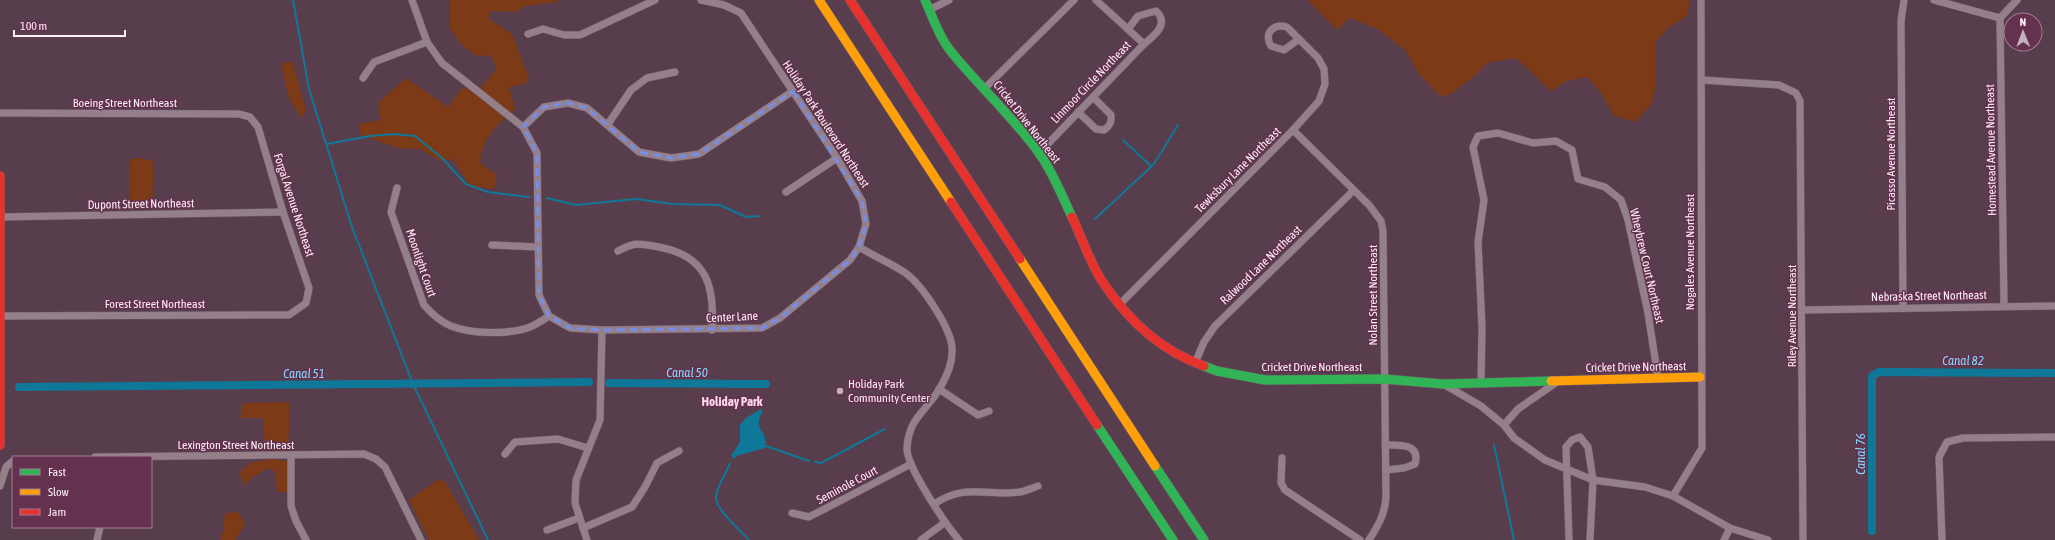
<svg xmlns="http://www.w3.org/2000/svg" width="2055" height="540" font-family="'Asap Condensed',sans-serif">
	<style>
		.green { fill: #7c3a17 }
		.water { fill: #0f7899 }
		.lines { fill: none; stroke-linecap: round; stroke-linejoin: round }
		.stream { stroke: #0f7899; stroke-width: 2 }
		.canal { stroke: #0f7899; stroke-width: 8 }
		.street-casing { stroke: #6e5b66; stroke-width: 8 }
		.fast-casing { stroke: #6e5b66; stroke-width: 10 }
		.slow-casing { stroke: #6e5b66; stroke-width: 10 }
		.jam-casing { stroke: #6e5b66; stroke-width: 10 }
		.street { stroke: #947f8b; stroke-width: 7 }
		.fast { stroke: #30b455; stroke-width: 9 }
		.slow { stroke: #ff9f0a; stroke-width: 9 }
		.jam { stroke: #e5322d; stroke-width: 9 }
		.marked { fill: none; stroke: #768ee4; stroke-width: 3; stroke-dasharray: 8 5; stroke-linejoin: round }
		.poi-dot { fill: #c3b1bb; stroke: #64314e; stroke-width: 1.5 }
		.labels { text-anchor: middle; stroke-width: 3; stroke-linejoin: round; paint-order: stroke }
		.street-label { font-size: 12px; fill: #fceff6; stroke: #64314e }
		.poi-label { font-size: 12px; fill: #fceff6; stroke: #64314e; text-anchor: start }
		.water-label { font-size: 13px; font-style: italic; fill: #84d9fd; stroke: #64314e }
		.neighbourhood-label { font-size: 13px; font-weight: bold; fill: #fed8eb; stroke: #64314e }
	</style>
	<rect width="100%" height="100%" fill="#583d4d"/>
	<g class="green">
		<path d="M 450,0 L 558,0 L 557,2 L 525,6 L 516,12 L 489,11 L 489,19 L 512,34 L 529,78 L 525,84 L 509,87 L 515,109 C 496,126 483,136 480,163 L 497,175 L 494,189 L 470,186 L 453,159 L 440,161 L 420,149 L 398,148 L 361,135 L 359,124 L 381,120 L 378,103 L 406,78 L 448,107 L 461,89 L 482,87 L 497,68 L 491,56 L 475,55 L 460,43 L 450,29 Z"/>
		<polygon points="1310,0 1690,0 1687,16 1669,27 1655,43 1656,84 1652,104 1635,122 1613,115 1602,94 1587,77 1567,81 1551,91 1516,58 1487,63 1476,75 1451,94 1441,97 1419,74 1406,51 1379,30 1350,18 1337,30 1309,2"/>
		<polygon points="292,61 306,110 301,118 289,99 281,64"/>
		<polygon points="139,158 154,161 152,208 129,208 129,164 131,159"/>
		<polygon points="290,402 288,450 267,452 263,435 263,418 240,418 243,403"/>
		<polygon points="271,459 288,461 288,492 277,492 275,472 269,468 253,477 245,485 239,473 250,463"/>
		<polygon points="444,480 479,540 429,540 409,500 436,481"/>
		<polygon points="238,512 245,524 235,540 220,540 223,532 225,513"/>
	</g>
	<path class="water" d="M 761,409 L 763,411 C 751,432 769,428 765,448 L 736,456 L 735,459 L 731,456 L 740,442 L 740,425 L 746,418 Z"/>
	<g class="lines">
		<g class="stream">
			<polyline points="293,0 309,89 352,227 413,384 488,540"/>
			<polyline points="1123,140 1151,166"/>
			<polyline points="327,144 370,136 394,134 415,136 442,158 466,184 488,192 529,197"/>
			<polyline points="547,198 576,205 636,199 673,204 720,205 746,217 759,216"/>
			<polyline points="1095,219 1154,164 1178,125"/>
			<polyline points="1494,445 1514,540"/>
			<polyline points="766,446 809,461"/>
			<polyline points="815,462 821,463 885,429"/>
			<path d="M 730,464 C 725,474 718,485 716,496 C 714,508 740,530 749,540"/>
		</g>
		<g class="canal">
			<polyline points="609,383 766,384"/>
			<polyline points="19,387 589,382"/>
			<polyline points="1872,531 1872,376 1879,372 2055,373"/>
		</g>
		<g class="street-casing">
			<g id="street">
				<polyline points="412,0 427,42 442,63 523,127 537,153 539,295 549,316 570,328 602,330 762,328 780,318 850,260 859,247"/>
				<path d="M 701,0 L 724,5 L 741,13 L 837,158 L 862,201 L 866,224 L 859,247 C 874,256 890,263 904,272 C 921,283 951,328 952,348 C 953,363 947,375 940,388 C 926,412 909,417 907,448 C 906,466 946,525 959,540"/>
				<polyline points="1934,0 2000,18"/>
				<polyline points="929,10 949,0"/>
				<path d="M 1128,29 L 1138,16 L 1156,11 C 1170,24 1154,36 1144,44"/>
				<polyline points="528,34 543,29 564,35 580,35 655,0"/>
				<polyline points="363,78 374,62 427,42"/>
				<polyline points="1702,80 1779,85 1796,93 1800,101 1803,540"/>
				<polyline points="985,88 1074,0"/>
				<path d="M 1078,112 L 1096,129 L 1104,130 C 1110,126 1112,122 1111,115 L 1093,97"/>
				<polyline points="0,113 239,114 250,117 258,127 283,212 309,288 306,303 289,315 0,316"/>
				<polyline points="608,124 631,90 647,78 675,72"/>
				<polyline points="523,127 544,107 568,103 587,108 639,152 671,158 699,154 793,91"/>
				<path d="M 1293,130 L 1369,205 L 1381,221 L 1383,231 L 1386,497 C 1385,514 1378,526 1369,540"/>
				<polyline points="1039,153 1144,44 1096,0"/>
				<path d="M 397,188 L 391,212 L 424,305 C 431,313 441,322 451,326 C 471,334 509,335 530,327 C 537,324 543,320 549,316"/>
				<polyline points="786,192 837,158"/>
				<polyline points="0,217 283,212"/>
				<polyline points="492,245 537,247"/>
				<path d="M 618,251 C 637,241 639,244 659,247 C 707,256 715,286 712,330"/>
				<path d="M 1120,304 L 1293,130 L 1319,101 L 1325,84 L 1324,69 L 1318,58 L 1287,27 C 1274,23 1263,33 1271,46 L 1284,50 L 1299,39"/>
				<polyline points="2004,306 2000,18 2017,0"/>
				<polyline points="1903,308 1901,21 1904,0"/>
				<polyline points="1803,310 2055,306"/>
				<polyline points="1195,363 1204,342 1215,326 1353,191"/>
				<polyline points="1481,383 1482,327 1478,242 1484,200 1473,147 1478,136 1498,133 1533,143 1556,141 1572,150 1578,179 1605,187 1621,200 1628,220 1648,313 1658,378"/>
				<polyline points="1445,385 1481,406 1504,425 1514,438 1545,460 1593,480 1645,487 1673,496 1730,528 1768,540"/>
				<polyline points="939,389 978,415 989,411"/>
				<polyline points="1504,425 1518,409 1557,382"/>
				<path d="M 1385,445 C 1399,445 1421,443 1415,464 L 1404,468 L 1386,470"/>
				<polyline points="505,454 515,442 558,439 588,448"/>
				<polyline points="291,455 291,506 296,521 306,540"/>
				<polyline points="95,457 364,454 376,459 385,467 421,540"/>
				<polyline points="1282,458 1281,483 1285,490 1360,540"/>
				<polyline points="0,486 6,467 13,461"/>
				<polyline points="1673,496 1702,448 1701,0"/>
				<path d="M 934,504 C 968,482 986,497 1020,492 C 1026,491 1032,488 1038,486"/>
				<polyline points="792,513 809,517 911,464"/>
				<polyline points="583,528 632,507 645,487 657,463 679,451"/>
				<polyline points="547,530 579,518"/>
				<polyline points="97,540 100,527"/>
				<polyline points="587,540 575,503 576,480 600,420 602,330"/>
				<polyline points="921,540 944,523"/>
				<polyline points="1569,540 1566,447 1572,440 1580,437 1588,447 1593,480 1590,540"/>
				<polyline points="1724,540 1730,528"/>
				<polyline points="1942,540 1939,457 1947,442 1963,438 2055,437"/>
			</g>
		</g>
		<g class="fast-casing">
			<g id="fast">
				<path d="M 925,0 C 933,18 940,39 953,54 C 981,88 1013,117 1039,153 C 1053,172 1062,196 1072,217"/>
				<polyline points="1204,366 1217,371 1265,380 1384,379 1443,384 1551,381"/>
				<polyline points="1097,425 1173,540"/>
				<polyline points="1155,466 1204,540"/>
			</g>
		</g>
		<g class="slow-casing">
			<g id="slow">
				<polyline points="819,0 951,202"/>
				<polyline points="1020,259 1155,466"/>
				<polyline points="1551,381 1700,377"/>
			</g>
		</g>
		<g class="jam-casing">
			<g id="jam">
				<polyline points="850,0 1020,259"/>
				<polyline points="0,176 0,445"/>
				<polyline points="951,202 1097,425"/>
				<path d="M 1072,217 C 1082,238 1090,263 1102,281 C 1127,319 1161,351 1204,366"/>
			</g>
		</g>
		<use href="#street" class="street"/>
		<use href="#fast" class="fast"/>
		<use href="#slow" class="slow"/>
		<use href="#jam" class="jam"/>
	</g>
	<path class="marked" d="M 793,91 L 862,201 L 866,224 L 859,247 L 850,260 L 780,318 L 762,328 L 602,330 L 570,328 L 549,316 L 539,295 L 537,153 L 523,127 L 544,107 L 568,103 L 587,108 L 639,152 L 671,158 L 699,154 Z"/>
	<circle class="poi-dot" cx="840" cy="391" r="4"/>
	<g class="labels">
		<g class="street-label">
			<text transform="translate(1091 82) rotate(-46)" y="4">Linmoor Circle Northeast</text>
			<text x="125" y="107">Boeing Street Northeast</text>
			<text transform="translate(1027 122) rotate(52)" y="4">Cricket Drive Northeast</text>
			<text transform="translate(826 124) rotate(57)" y="4">Holiday Park Boulevard Northeast</text>
			<text transform="translate(1991 150) rotate(-91)" y="4">Homestead Avenue Northeast</text>
			<text transform="translate(1891 154) rotate(-90)" y="4">Picasso Avenue Northeast</text>
			<text transform="translate(1238 170) rotate(-45)" y="4">Tewksbury Lane Northeast</text>
			<text transform="translate(141 204) rotate(-1)" y="4">Dupont Street Northeast</text>
			<text transform="translate(294 205) rotate(72)" y="4">Forgal Avenue Northeast</text>
			<text transform="translate(1690 252) rotate(-90)" y="4">Nogales Avenue Northeast</text>
			<text transform="translate(421 263) rotate(71)" y="4">Moonlight Court</text>
			<text transform="translate(1261 265) rotate(-44)" y="4">Ralwood Lane Northeast</text>
			<text transform="translate(1647 266) rotate(77)" y="4">Wheybrew Court Northeast</text>
			<text transform="translate(1373 295) rotate(-90)" y="4">Nolan Street Northeast</text>
			<text transform="translate(1929 296) rotate(-1)" y="4">Nebraska Street Northeast</text>
			<text x="155" y="308">Forest Street Northeast</text>
			<text transform="translate(1792 316) rotate(-90)" y="4">Riley Avenue Northeast</text>
			<text transform="translate(732 317) rotate(-3)" y="4">Center Lane</text>
			<text x="1312" y="371">Cricket Drive Northeast</text>
			<text transform="translate(1636 367) rotate(-1)" y="4">Cricket Drive Northeast</text>
			<text x="236" y="449">Lexington Street Northeast</text>
			<text transform="translate(847 485) rotate(-28)" y="4">Seminole Court</text>
		</g>
		<g class="poi-label">
			<text x="848" y="388">Holiday Park<tspan x="848" dy="14">Community Center</tspan></text>
		</g>
		<g class="water-label">
			<text x="1963" y="365">Canal 82</text>
			<text x="687" y="377">Canal 50</text>
			<text x="304" y="378">Canal 51</text>
			<text transform="translate(1860 454) rotate(-90)" y="5">Canal 76</text>
		</g>
		<g class="neighbourhood-label">
			<text x="732" y="406">Holiday Park</text>
		</g>
	</g>
	<rect x="12" y="456" width="140" height="72" fill="#64314e" stroke="#a17d91"/>
	<rect x="20" y="469" width="20" height="6" fill="#30b455" stroke="#a17d91"/>
	<text x="48" y="476" font-size="12" fill="#fceff6">Fast</text>
	<rect x="20" y="489" width="20" height="6" fill="#ff9f0a" stroke="#a17d91"/>
	<text x="48" y="496" font-size="12" fill="#fceff6">Slow</text>
	<rect x="20" y="509" width="20" height="6" fill="#e5322d" stroke="#a17d91"/>
	<text x="48" y="516" font-size="12" fill="#fceff6">Jam</text>
	<g transform="translate(2023 32) rotate(359)"><circle r="19" fill="#64314e" stroke="#a17d91"/>
	<path d="M0-3L7 15L0 10L-7 15Z" fill="#c3b1bb"/>
	<text y="-6" font-size="11" font-weight="bold" text-anchor="middle" fill="#fceff6">N</text>
	</g>
	<path d="M14 30v6h111v-6" fill="none" stroke="#fceff6" stroke-width="2"/>
	<text x="20" y="30" font-size="12" fill="#fceff6" stroke="#64314e" stroke-width="3" paint-order="stroke">100 m</text>
</svg>
